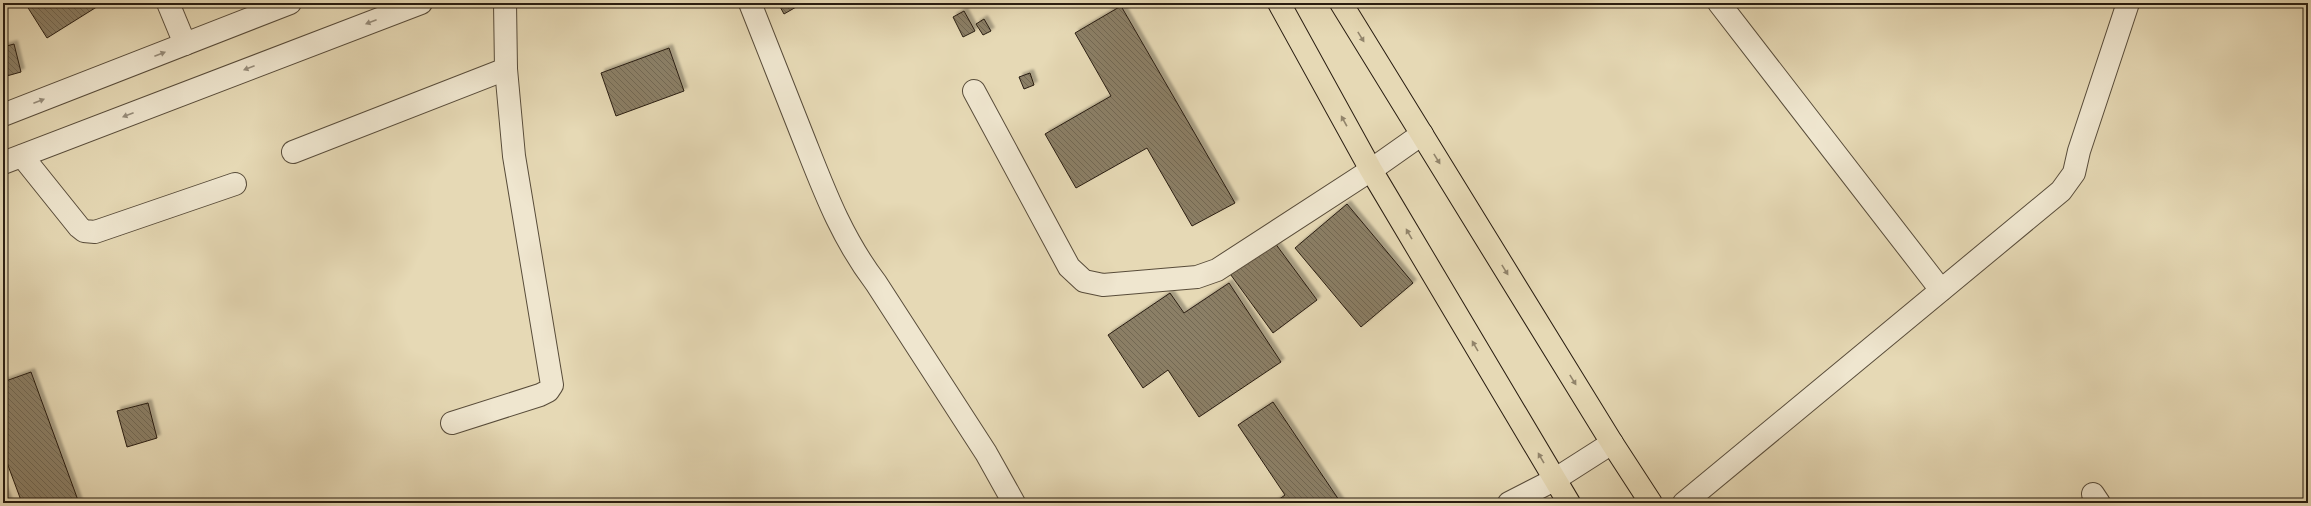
<svg xmlns="http://www.w3.org/2000/svg" width="2311" height="506" font-family="'EB Garamond',serif">
	<style>
		.building { fill: url(#building-back-hatch); stroke: #291d11; filter: url(#shadow) }
		.lines { fill: none; stroke-linecap: round; stroke-linejoin: round }
		.minor-casing { stroke: #584c3a; stroke-width: 24 }
		.major-casing { stroke: #291d11; stroke-width: 24 }
		.minor { stroke: #efe6cf; stroke-width: 22 }
		.major { stroke: #e6d9b5; stroke-width: 22 }
		.oneway { fill: #968c7a }
		.oneway2 { fill: #91846b }
	</style>
	<defs>
		<pattern id="building-back-hatch" width="6" height="6" patternUnits="userSpaceOnUse"><rect width="6" height="6" fill="#8b7f66"/><path d="M-1 5l2 2M0 0l6 6M5-1l2 2" fill="none" stroke="#726753"/></pattern>
		<filter id="shadow"><feDropShadow dx="3.5" dy="-3.5" stdDeviation="1" flood-color="#0004"/></filter>
	</defs>
	<rect width="100%" height="100%" fill="#e6d9b5"/>
	<filter id="stains"><feTurbulence type="fractalNoise" baseFrequency=".005" numOctaves="4"/><feColorMatrix values="0 0 0 0 .2 0 0 0 0 .09 0 0 0 0 .02 0 0 0 .5 -.17"/></filter>
	<radialGradient id="worn" r=".72"><stop offset=".6" stop-color="#630" stop-opacity="0"/><stop offset="1" stop-color="#630" stop-opacity=".3"/></radialGradient>
	<g class="building">
		<polygon points="25,3 103,3 47,38"/>
		<polygon points="778,3 803,3 784,14"/>
		<polygon points="1121,6 1235,203 1192,226 1147,148 1076,188 1045,134 1111,96 1075,33"/>
		<polygon points="964,11 975,31 963,37 953,17"/>
		<polygon points="984,19 991,31 983,35 976,24"/>
		<polygon points="14,44 21,72 3,77 3,47"/>
		<polygon points="669,48 684,91 616,116 601,73"/>
		<polygon points="1030,73 1034,85 1024,89 1019,77"/>
		<polygon points="1347,204 1413,283 1361,327 1295,248"/>
		<polygon points="1272,239 1317,300 1273,333 1228,271"/>
		<polygon points="1229,283 1281,362 1199,417 1168,370 1143,388 1108,335 1170,293 1184,313"/>
		<polygon points="31,372 79,503 22,503 3,452 3,382"/>
		<polygon points="1273,402 1341,503 1274,503 1285,495 1238,425"/>
		<polygon points="148,403 157,438 127,447 117,411"/>
		<polygon points="3,488 9,503 3,503"/>
	</g>
	<g class="lines">
		<g class="minor-casing">
			<g id="minor">
				<polyline points="168,3 185,44"/>
				<path d="M 750,3 C 768,48 785,92 803,137 C 824,190 841,237 876,283 L 986,453 L 1014,503"/>
				<polyline points="1719,3 1941,290"/>
				<polyline points="974,91 1069,267 1084,281 1103,285 1197,277 1217,270 1371,170 1422,134"/>
				<polyline points="3,115 290,3"/>
				<polyline points="293,152 506,69"/>
				<polyline points="22,156 79,227 84,231 95,232 235,184"/>
				<polyline points="3,163 421,3"/>
				<polyline points="452,423 540,395 548,391 552,385 514,156 506,69 505,3"/>
				<polyline points="2093,494 2099,503"/>
				<polyline points="1509,503 1554,480 1612,443"/>
				<polyline points="1684,503 2061,191 2074,173 2079,151 2128,3"/>
			</g>
		</g>
		<g class="major-casing">
			<g id="major">
				<polyline points="1279,3 1371,170 1569,503"/>
				<polyline points="1341,3 1612,443 1651,503"/>
			</g>
		</g>
		<use href="#minor" class="minor"/>
		<use href="#major" class="major"/>
	</g>
	<defs><path id="oneway-solid" d="M-6-.8H1V-3.2L6.5 0L1 3.2V.8H-6Z"/></defs>
	<g class="oneway">
		<use href="#oneway-solid" transform="translate(371 22) rotate(159)"/>
		<use href="#oneway-solid" transform="translate(160 54) rotate(-21)"/>
		<use href="#oneway-solid" transform="translate(249 68) rotate(159)"/>
		<use href="#oneway-solid" transform="translate(39 101) rotate(-21)"/>
		<use href="#oneway-solid" transform="translate(128 115) rotate(159)"/>
	</g>
	<g class="oneway2">
		<use href="#oneway-solid" transform="translate(1361 37) rotate(58)"/>
		<use href="#oneway-solid" transform="translate(1344 121) rotate(-119)"/>
		<use href="#oneway-solid" transform="translate(1437 159) rotate(58)"/>
		<use href="#oneway-solid" transform="translate(1409 234) rotate(-120)"/>
		<use href="#oneway-solid" transform="translate(1505 270) rotate(58)"/>
		<use href="#oneway-solid" transform="translate(1475 346) rotate(-120)"/>
		<use href="#oneway-solid" transform="translate(1573 380) rotate(58)"/>
		<use href="#oneway-solid" transform="translate(1541 458) rotate(-120)"/>
	</g>
	<rect width="2311" height="506" fill="none" stroke="#e6d9b5" stroke-width="16"/>
	<rect x="4" y="4" width="2303" height="498" fill="none" stroke="#291d11" stroke-width="2"/>
	<rect x="8" y="8" width="2295" height="490" fill="none" stroke="#291d11"/>
	<rect width="100%" height="100%" filter="url(#stains)"/>
	<rect width="100%" height="100%" fill="url(#worn)"/>
</svg>
